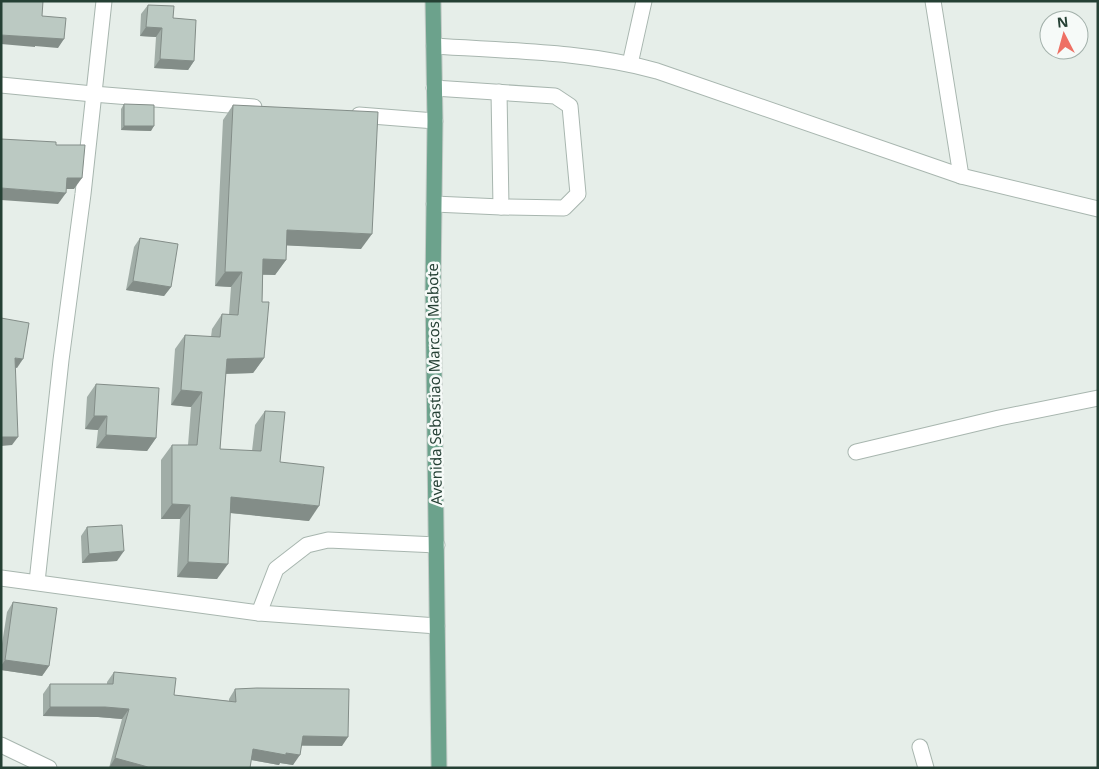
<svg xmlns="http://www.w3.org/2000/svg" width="1099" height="769" font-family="'Noto Sans',sans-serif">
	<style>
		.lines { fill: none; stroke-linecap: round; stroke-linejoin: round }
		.minor-casing { stroke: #a8b6af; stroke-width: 17 }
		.major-casing { stroke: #c2cac6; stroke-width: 17 }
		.minor { stroke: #fff; stroke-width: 15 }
		.major { stroke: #6ca28c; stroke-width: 15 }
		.wall { fill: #a1ada7 }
		.shaded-wall { fill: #838d88 }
		.building { fill: #bbc9c2; stroke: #838d88 }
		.labels { text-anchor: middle; stroke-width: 5; stroke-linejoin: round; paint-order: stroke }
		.street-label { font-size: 15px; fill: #254034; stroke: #f6faf8 }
	</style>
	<rect width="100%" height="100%" fill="#e6eee9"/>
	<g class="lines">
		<g class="minor-casing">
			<g id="minor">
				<polyline points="933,1 961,176"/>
				<path d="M 434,46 C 508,51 585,51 657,71 L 961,176 L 1098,209"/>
				<polyline points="630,64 644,1"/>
				<polyline points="1,85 93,94 254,107"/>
				<polyline points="499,92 501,207"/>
				<polyline points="359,115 435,121"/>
				<polyline points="434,204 501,207 564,208 578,194 570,106 555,96 434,88"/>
				<polyline points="856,452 999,418 1098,398"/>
				<polyline points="1,578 259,613 437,626"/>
				<polyline points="37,582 61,360 83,194 104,1"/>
				<polyline points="259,613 276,569 307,545 328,540 437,545"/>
				<polyline points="1,745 49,768"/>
				<polyline points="920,747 926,768"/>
			</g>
		</g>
		<g class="major-casing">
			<polyline id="major" points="433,1 435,121 433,288 439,768"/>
		</g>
		<use href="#minor" class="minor"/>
		<use href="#major" class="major"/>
	</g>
	<g class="wall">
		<polygon points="148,5 173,18 194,61 188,70 154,68 156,37 140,36 141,14"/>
		<polygon points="124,104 151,131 121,130 121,109"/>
		<polygon points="233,105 361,249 286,245 286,260 275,275 263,275 262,302 264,358 253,373 226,374 220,449 252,451 255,425 265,411 280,462 309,521 230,513 217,579 177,577 180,519 161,519 161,460 172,445 188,445 191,407 171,405 175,349 185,335 211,337 212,329 222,314 229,315 231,287 215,286 223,120"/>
		<polygon points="140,238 171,287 164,296 126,290 134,247"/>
		<polygon points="96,384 156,438 147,451 96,448 98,430 85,429 87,397"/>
		<polygon points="87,527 117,561 82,563 81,536"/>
		<polygon points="13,602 49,666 42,676 1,670 1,650 7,612"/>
		<polygon points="114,672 174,695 229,701 229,699 235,689 342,746 301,746 293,765 280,763 279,765 251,760 250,768 109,768 122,719 98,717 43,716 43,694 50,684 107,684 107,682"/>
	</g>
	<g class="shaded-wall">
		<polygon points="146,27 162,28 156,37 140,36"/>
		<polygon points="1,35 41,37 64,39 58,48 35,46 35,47 1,44"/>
		<polygon points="160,59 194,61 188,70 154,68"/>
		<polygon points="124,126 154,126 151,131 121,130"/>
		<polygon points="67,178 82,178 74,189 59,189"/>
		<polygon points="1,188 66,193 58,204 1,200"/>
		<polygon points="287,230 372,234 361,249 277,245"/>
		<polygon points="263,259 286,260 275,275 253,274"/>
		<polygon points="225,272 242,272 231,287 215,286"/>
		<polygon points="133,281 171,287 164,296 126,290"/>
		<polygon points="15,358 23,359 17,368 9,366"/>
		<polygon points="264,358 253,373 217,374 227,359"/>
		<polygon points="181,390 202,392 191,407 171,405"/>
		<polygon points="94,416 107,416 98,430 85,429"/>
		<polygon points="106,435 156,438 147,451 96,448"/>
		<polygon points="1,437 18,437 12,445 1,446"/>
		<polygon points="231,497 319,506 309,521 221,512"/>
		<polygon points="172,504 190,505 180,519 161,519"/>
		<polygon points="124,551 117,561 82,563 89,554"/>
		<polygon points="188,562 228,564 217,579 177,577"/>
		<polygon points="5,660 49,666 42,676 1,670 1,666"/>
		<polygon points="50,707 105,707 129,709 122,719 98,717 43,716"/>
		<polygon points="303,736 348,737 342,746 296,745"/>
		<polygon points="253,749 286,753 300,755 293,765 280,763 279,765 246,759"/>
		<polygon points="115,758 181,767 185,768 109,768"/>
	</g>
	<g class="building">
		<polygon points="1,1 43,1 42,16 66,18 64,39 1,35"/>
		<polygon points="148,5 174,6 173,18 196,20 194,61 160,59 162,28 146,27"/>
		<polygon points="124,104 154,105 154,126 124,126"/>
		<polygon points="233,105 378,112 372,234 287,230 286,260 263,259 262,302 269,302 264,358 227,359 220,449 261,451 265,411 285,412 280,462 324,467 319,506 231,497 228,564 188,562 190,505 172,504 172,445 197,445 202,392 181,390 185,335 220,337 222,314 238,315 242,272 225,272"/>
		<polygon points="1,139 56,142 56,145 85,145 82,178 67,178 66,193 1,188"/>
		<polygon points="140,238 178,244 171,287 133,281"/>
		<polygon points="1,318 29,323 23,359 15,358 18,437 1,437"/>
		<polygon points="96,384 159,388 156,438 106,435 107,416 94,416"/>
		<polygon points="122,525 124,551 89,554 87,527"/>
		<polygon points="13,602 57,608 49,666 5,660"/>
		<polygon points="114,672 176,678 174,695 236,702 235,689 257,688 349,689 348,737 303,736 300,755 286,753 286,755 253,749 250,768 148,767 115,758 129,709 105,707 50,707 50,684 113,684"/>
	</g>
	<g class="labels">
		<g class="street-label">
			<text transform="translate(435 384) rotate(-91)" y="5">Avenida Sebastiao Marcos Mabote</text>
		</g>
	</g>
	<rect width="1099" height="769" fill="none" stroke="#254034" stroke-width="5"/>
	<g transform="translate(1064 35) rotate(354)"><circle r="24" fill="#f6faf8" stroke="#a2b0aa"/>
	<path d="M0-4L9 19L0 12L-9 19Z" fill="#ee7064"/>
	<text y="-8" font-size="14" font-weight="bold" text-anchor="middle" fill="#254034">N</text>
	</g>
</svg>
